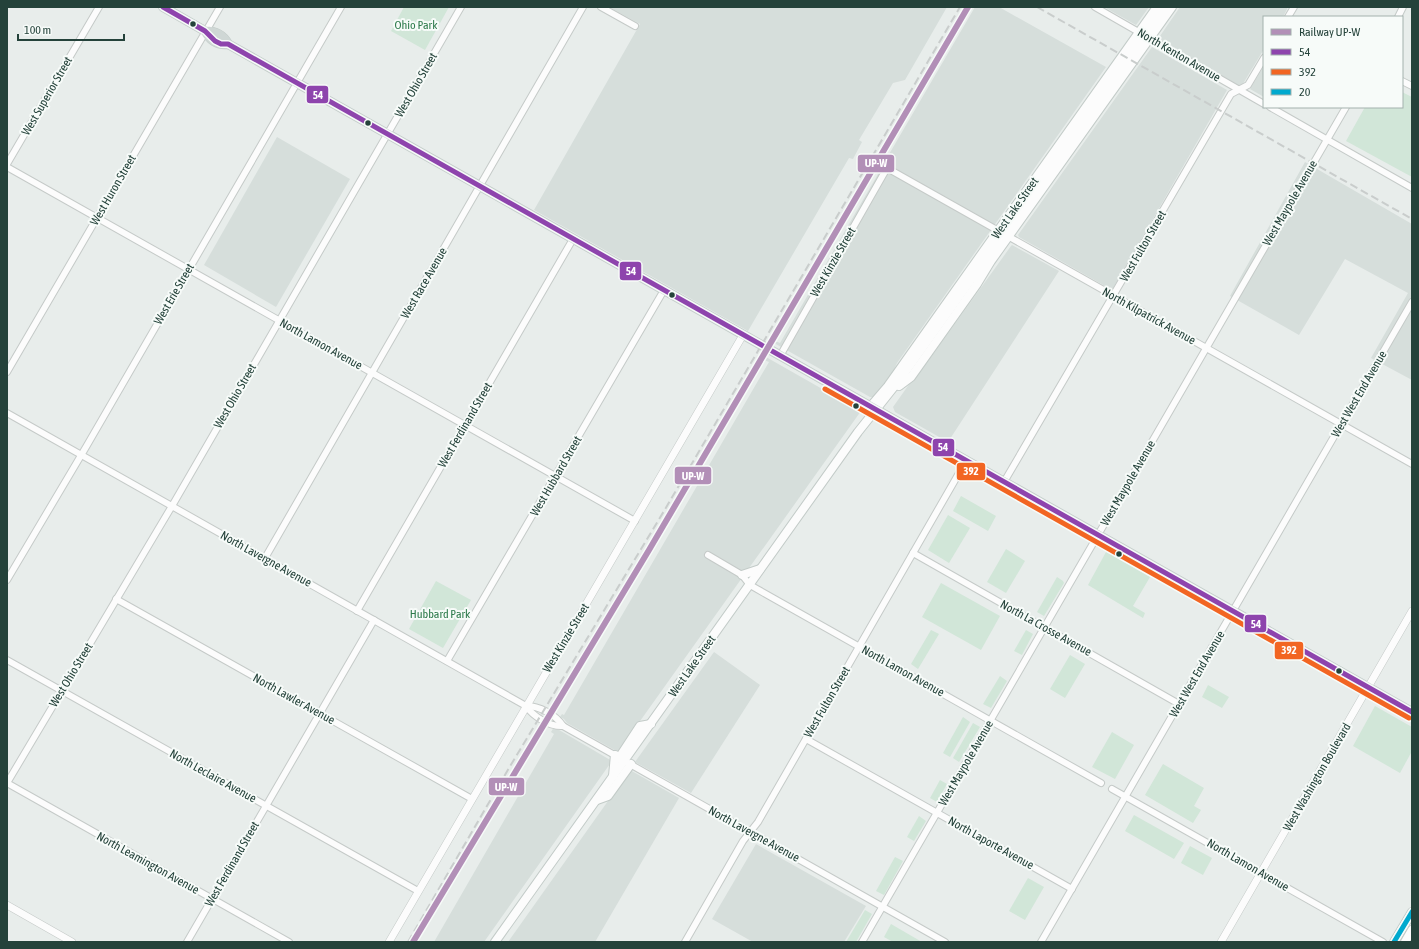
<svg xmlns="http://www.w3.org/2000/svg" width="1419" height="949" font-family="'Asap Condensed',sans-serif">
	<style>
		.built { fill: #d6dedb }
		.green { fill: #d1e6d8 }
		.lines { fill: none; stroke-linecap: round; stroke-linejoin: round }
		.minor-casing { stroke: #c5cac8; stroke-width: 8 }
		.tertiary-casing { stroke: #c5cac8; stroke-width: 8 }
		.secondary-casing { stroke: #c3cbc8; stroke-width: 10 }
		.primary-casing { stroke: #c3ccc9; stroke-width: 10 }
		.minor { stroke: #fcfcfc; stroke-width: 6 }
		.tertiary { stroke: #fcfcfc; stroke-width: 7 }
		.secondary { stroke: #fcfcfc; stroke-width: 8 }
		.primary { stroke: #cfd7d5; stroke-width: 9 }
		.rail { stroke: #c9cdcc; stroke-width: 2; stroke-dasharray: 8 4; stroke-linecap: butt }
		.bus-1-casing { stroke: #f7fbf9; stroke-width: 8 }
		.bus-2-casing { stroke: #f7fbf9; stroke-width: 8 }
		.bus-3-casing { stroke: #f7fbf9; stroke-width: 8 }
		.bus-1 { stroke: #8e44ad; stroke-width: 5 }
		.bus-2 { stroke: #f26522; stroke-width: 5 }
		.bus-3 { stroke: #00a9ce; stroke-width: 5 }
		.rail-1-casing { stroke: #f7fbf9; stroke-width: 9 }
		.rail-1 { stroke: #b28fb7; stroke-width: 6 }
		.bus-dot { fill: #24423a; stroke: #f7fbf9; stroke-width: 1.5 }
		.labels { text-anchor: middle; stroke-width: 4; stroke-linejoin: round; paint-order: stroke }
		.park-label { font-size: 12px; fill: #2d7a4b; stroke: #f7fbf9 }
		.street-label { font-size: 12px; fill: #24423a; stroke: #f7fbf9 }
		.line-badge { stroke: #f7fbf9; stroke-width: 1.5 }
		.badge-label { font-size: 11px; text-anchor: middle; font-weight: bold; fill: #fff }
	</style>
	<rect width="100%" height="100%" fill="#e8edeb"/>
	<g class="built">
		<polygon points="609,7 947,7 905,80 893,83 859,140 862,142 853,159 849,158 748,331 534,210 640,24"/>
		<polygon points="975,7 999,7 1106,67 897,363 891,376 875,397 870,397 774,343 775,341 780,343 878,174 876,173 886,156 888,156"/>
		<polygon points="1104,7 1149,7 1136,25"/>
		<polygon points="1180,7 1288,7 1283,17 1264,17 1264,49 1241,87 1159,39 1160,36"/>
		<polygon points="1152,47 1227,90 1112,290 1019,237 1018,235"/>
		<polygon points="1264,66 1264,97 1250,89"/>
		<polygon points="277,137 350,179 276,307 204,265"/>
		<polygon points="1305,162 1412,224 1412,380 1371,358 1408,293 1345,259 1299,335 1230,296"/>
		<polygon points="1012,245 1059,271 948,442 895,412 893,407 910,383 918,375 1011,246"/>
		<polygon points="766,357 861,411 618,752 567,723 564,719 560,717 562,714 564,715 769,362 764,360"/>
		<polygon points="714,652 760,685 691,793 635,762"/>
		<polygon points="554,727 612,761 484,942 434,942 554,734 551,732"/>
		<polygon points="630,770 679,798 595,942 508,942"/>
		<polygon points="756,844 866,906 844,942 753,942 712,919"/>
	</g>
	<g class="green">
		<polygon points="404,7 449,7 425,50 391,31"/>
		<polygon points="1402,92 1412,97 1412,177 1346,141 1365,107 1402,107"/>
		<polygon points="961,496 996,516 988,531 953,511"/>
		<polygon points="948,515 970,528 949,563 928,550"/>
		<polygon points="1006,549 1025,561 1006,593 987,582"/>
		<polygon points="1106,552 1150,577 1133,606 1145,613 1143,618 1088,585"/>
		<polygon points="1057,577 1063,581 1064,583 1044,616 1037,612"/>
		<polygon points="436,581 471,600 443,648 409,629"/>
		<polygon points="941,583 1000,616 981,650 922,617"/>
		<polygon points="931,630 939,634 918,669 911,664"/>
		<polygon points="1026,630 1033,634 1022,655 1014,651"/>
		<polygon points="1070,655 1085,664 1065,698 1050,689"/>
		<polygon points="1000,676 1007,681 991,708 983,704"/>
		<polygon points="1208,685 1229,697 1222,708 1202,697"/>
		<polygon points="1375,706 1412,727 1412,751 1400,773 1353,746"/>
		<polygon points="963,717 970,722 950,757 943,753"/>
		<polygon points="973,723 980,727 959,762 953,758"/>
		<polygon points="1112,732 1134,745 1115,779 1092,767"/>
		<polygon points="1163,764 1204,788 1194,806 1201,810 1193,823 1145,795"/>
		<polygon points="940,780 947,784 937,802 930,798"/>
		<polygon points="1134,815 1184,843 1174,859 1125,831"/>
		<polygon points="919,816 926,821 914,841 907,837"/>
		<polygon points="1190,846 1212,858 1203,875 1181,863"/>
		<polygon points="895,857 903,861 884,895 876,891"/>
		<polygon points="1028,878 1044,887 1025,920 1009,911"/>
		<polygon points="865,910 872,914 856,942 846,942"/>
		<polygon points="891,924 922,942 893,942 884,937"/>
	</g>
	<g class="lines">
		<g class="minor-casing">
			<g id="minor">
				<polyline points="601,7 635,26"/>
				<polyline points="1095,7 1264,104"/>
				<polyline points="1288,17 1294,7"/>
				<polyline points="1398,17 1403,7"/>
				<polyline points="1402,81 1412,86"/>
				<polyline points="1270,107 1412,188"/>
				<polyline points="7,164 99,7"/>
				<polyline points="7,167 635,521"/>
				<polyline points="780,356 887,168 1412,464"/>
				<polyline points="7,372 220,7"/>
				<path d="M 7,413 L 526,706 C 533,716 549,727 563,726"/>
				<polyline points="1004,482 1231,94 1248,85 1264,58"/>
				<polyline points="913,553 1179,704"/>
				<polyline points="708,555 742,575 750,585 757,589 1101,783"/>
				<polyline points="265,558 583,7"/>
				<polyline points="7,580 86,447 341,7"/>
				<polyline points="116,599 472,799"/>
				<polyline points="357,611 573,239"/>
				<polyline points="7,660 418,891"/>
				<polyline points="447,661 664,290"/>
				<path d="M 526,706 C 539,706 555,714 563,726 L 618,757"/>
				<polyline points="806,739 1072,889"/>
				<polyline points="628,763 945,942"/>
				<polyline points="7,783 172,506 461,7"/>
				<polyline points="7,783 289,942"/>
				<polyline points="1112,789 1383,942"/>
				<polyline points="187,942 374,620"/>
				<polyline points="685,942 743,841 758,822 966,461"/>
				<polyline points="862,942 1346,107"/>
				<polyline points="1041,942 1412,302"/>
			</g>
		</g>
		<g class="tertiary-casing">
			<g id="tertiary">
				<polyline points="7,905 72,942"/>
				<polyline points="389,942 743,335"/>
				<polyline points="1221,942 1412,611"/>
			</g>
		</g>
		<g class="secondary-casing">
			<g id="secondary">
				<polyline points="899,386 911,377 977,284 991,261 1172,7"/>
				<polyline points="870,407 888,386 939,314 1157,7"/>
				<polyline points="742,575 760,569"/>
				<polyline points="619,758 640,726 651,724"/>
				<polyline points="613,776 615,755"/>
				<polyline points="597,800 608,796 631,764"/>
				<polyline points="495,942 858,432 901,378 1165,7"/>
				<polyline points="1394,942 1412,912"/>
				<polyline points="1405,942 1412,930"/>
			</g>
		</g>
		<g class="primary-casing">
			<g id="primary">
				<path d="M 163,7 L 205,31 C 215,31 223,35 228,44 L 1412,712"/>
				<path d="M 205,31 C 210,40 218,45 228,44"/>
			</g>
		</g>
		<use href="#minor" class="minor"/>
		<use href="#tertiary" class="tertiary"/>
		<use href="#secondary" class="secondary"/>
		<use href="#primary" class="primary"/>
		<g class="rail">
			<polyline points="1037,7 1412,219"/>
			<polyline points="408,942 509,768 664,511 960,7"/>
		</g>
		<g class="bus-1-casing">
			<polyline id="bus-1" points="163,7 205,31 215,41 221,44 228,44 1412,712"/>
		</g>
		<g class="bus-2-casing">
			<polyline id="bus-2" points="825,389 1409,718"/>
		</g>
		<g class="bus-3-casing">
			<polyline id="bus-3" points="1394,942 1412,912"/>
		</g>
		<use href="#bus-1" class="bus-1"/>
		<use href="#bus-2" class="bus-2"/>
		<use href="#bus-3" class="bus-3"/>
		<g class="rail-1-casing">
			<polyline id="rail-1" points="413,942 649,550 968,7"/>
		</g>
		<use href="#rail-1" class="rail-1"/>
	</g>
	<g class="bus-dot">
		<circle cx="193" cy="24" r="3.5"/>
		<circle cx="368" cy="123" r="3.5"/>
		<circle cx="672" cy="295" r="3.5"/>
		<circle cx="856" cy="406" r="3.5"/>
		<circle cx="1119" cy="554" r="3.5"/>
		<circle cx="1339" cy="671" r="3.5"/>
	</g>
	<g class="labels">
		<g class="park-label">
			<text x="416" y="29">Ohio Park</text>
			<text x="440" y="618">Hubbard Park</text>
		</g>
		<g class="street-label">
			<text transform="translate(1179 55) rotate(30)" y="4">North Kenton Avenue</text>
			<text transform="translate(416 85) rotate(-60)" y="4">West Ohio Street</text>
			<text transform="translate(47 96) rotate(-60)" y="4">West Superior Street</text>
			<text transform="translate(113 190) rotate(-60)" y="4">West Huron Street</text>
			<text transform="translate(1290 203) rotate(-60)" y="4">West Maypole Avenue</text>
			<text transform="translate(1015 208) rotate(-55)" y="4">West Lake Street</text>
			<text transform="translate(1143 246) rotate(-60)" y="4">West Fulton Street</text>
			<text transform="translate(833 262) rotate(-60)" y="4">West Kinzie Street</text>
			<text transform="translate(424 283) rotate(-60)" y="4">West Race Avenue</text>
			<text transform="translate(174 294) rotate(-60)" y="4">West Erie Street</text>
			<text transform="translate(1149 316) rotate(29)" y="4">North Kilpatrick Avenue</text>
			<text transform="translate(321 344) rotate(29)" y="4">North Lamon Avenue</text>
			<text transform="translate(1359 394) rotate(-60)" y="4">West West End Avenue</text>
			<text transform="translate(235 396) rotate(-60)" y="4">West Ohio Street</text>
			<text transform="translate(465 425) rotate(-60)" y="4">West Ferdinand Street</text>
			<text transform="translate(556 476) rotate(-60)" y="4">West Hubbard Street</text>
			<text transform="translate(1128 483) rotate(-60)" y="4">West Maypole Avenue</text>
			<text transform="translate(266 559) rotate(29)" y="4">North Lavergne Avenue</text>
			<text transform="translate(1046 628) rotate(29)" y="4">North La Crosse Avenue</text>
			<text transform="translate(566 638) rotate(-59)" y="4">West Kinzie Street</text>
			<text transform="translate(692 666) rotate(-55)" y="4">West Lake Street</text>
			<text transform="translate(903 671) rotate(29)" y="4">North Lamon Avenue</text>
			<text transform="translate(1197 674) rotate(-60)" y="4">West West End Avenue</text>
			<text transform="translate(71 675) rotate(-59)" y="4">West Ohio Street</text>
			<text transform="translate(294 699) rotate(29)" y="4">North Lawler Avenue</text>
			<text transform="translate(827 702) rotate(-60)" y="4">West Fulton Street</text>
			<text transform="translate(966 763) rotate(-60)" y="4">West Maypole Avenue</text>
			<text transform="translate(213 776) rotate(29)" y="4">North Leclaire Avenue</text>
			<text transform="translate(1317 777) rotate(-60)" y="4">West Washington Boulevard</text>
			<text transform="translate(754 834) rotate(29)" y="4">North Lavergne Avenue</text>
			<text transform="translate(991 843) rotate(29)" y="4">North Laporte Avenue</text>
			<text transform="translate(148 863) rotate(29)" y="4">North Leamington Avenue</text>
			<text transform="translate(232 864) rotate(-60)" y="4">West Ferdinand Street</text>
			<text transform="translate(1248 865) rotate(30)" y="4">North Lamon Avenue</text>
		</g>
	</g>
	<g class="line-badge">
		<rect x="306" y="85" width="23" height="19" rx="4" fill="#8e44ad"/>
		<rect x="857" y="154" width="38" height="19" rx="4" fill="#b28fb7"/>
		<rect x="619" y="261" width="23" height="20" rx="4" fill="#8e44ad"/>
		<rect x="932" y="438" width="23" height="19" rx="4" fill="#8e44ad"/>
		<rect x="956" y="462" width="30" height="19" rx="4" fill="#f26522"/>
		<rect x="674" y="466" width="38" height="19" rx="4" fill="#b28fb7"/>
		<rect x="1244" y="614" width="23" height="19" rx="4" fill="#8e44ad"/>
		<rect x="1274" y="641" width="30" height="19" rx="4" fill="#f26522"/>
		<rect x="488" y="777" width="37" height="19" rx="4" fill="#b28fb7"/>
	</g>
	<g class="badge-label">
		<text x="318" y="99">54</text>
		<text x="876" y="167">UP-W</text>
		<text x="631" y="275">54</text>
		<text x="943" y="451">54</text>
		<text x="971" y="475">392</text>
		<text x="693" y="480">UP-W</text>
		<text x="1256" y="628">54</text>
		<text x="1289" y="654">392</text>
		<text x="506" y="791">UP-W</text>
	</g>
	<rect width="1419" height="949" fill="none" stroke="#24423a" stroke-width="16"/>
	<rect x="1263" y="16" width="140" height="92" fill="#f7fbf9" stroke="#a3b1ad"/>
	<rect x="1271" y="29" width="20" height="6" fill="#b28fb7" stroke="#a3b1ad"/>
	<text x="1299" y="36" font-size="12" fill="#24423a">Railway UP-W</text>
	<rect x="1271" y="49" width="20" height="6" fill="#8e44ad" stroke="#a3b1ad"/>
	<text x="1299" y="56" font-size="12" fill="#24423a">54</text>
	<rect x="1271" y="69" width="20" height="6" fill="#f26522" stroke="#a3b1ad"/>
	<text x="1299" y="76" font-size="12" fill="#24423a">392</text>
	<rect x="1271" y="89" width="20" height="6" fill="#00a9ce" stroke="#a3b1ad"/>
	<text x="1299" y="96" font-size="12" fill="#24423a">20</text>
	<path d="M18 34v6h106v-6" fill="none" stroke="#24423a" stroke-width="2"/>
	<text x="24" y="34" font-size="12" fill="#24423a" stroke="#f7fbf9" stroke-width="3" paint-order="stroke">100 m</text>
</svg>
